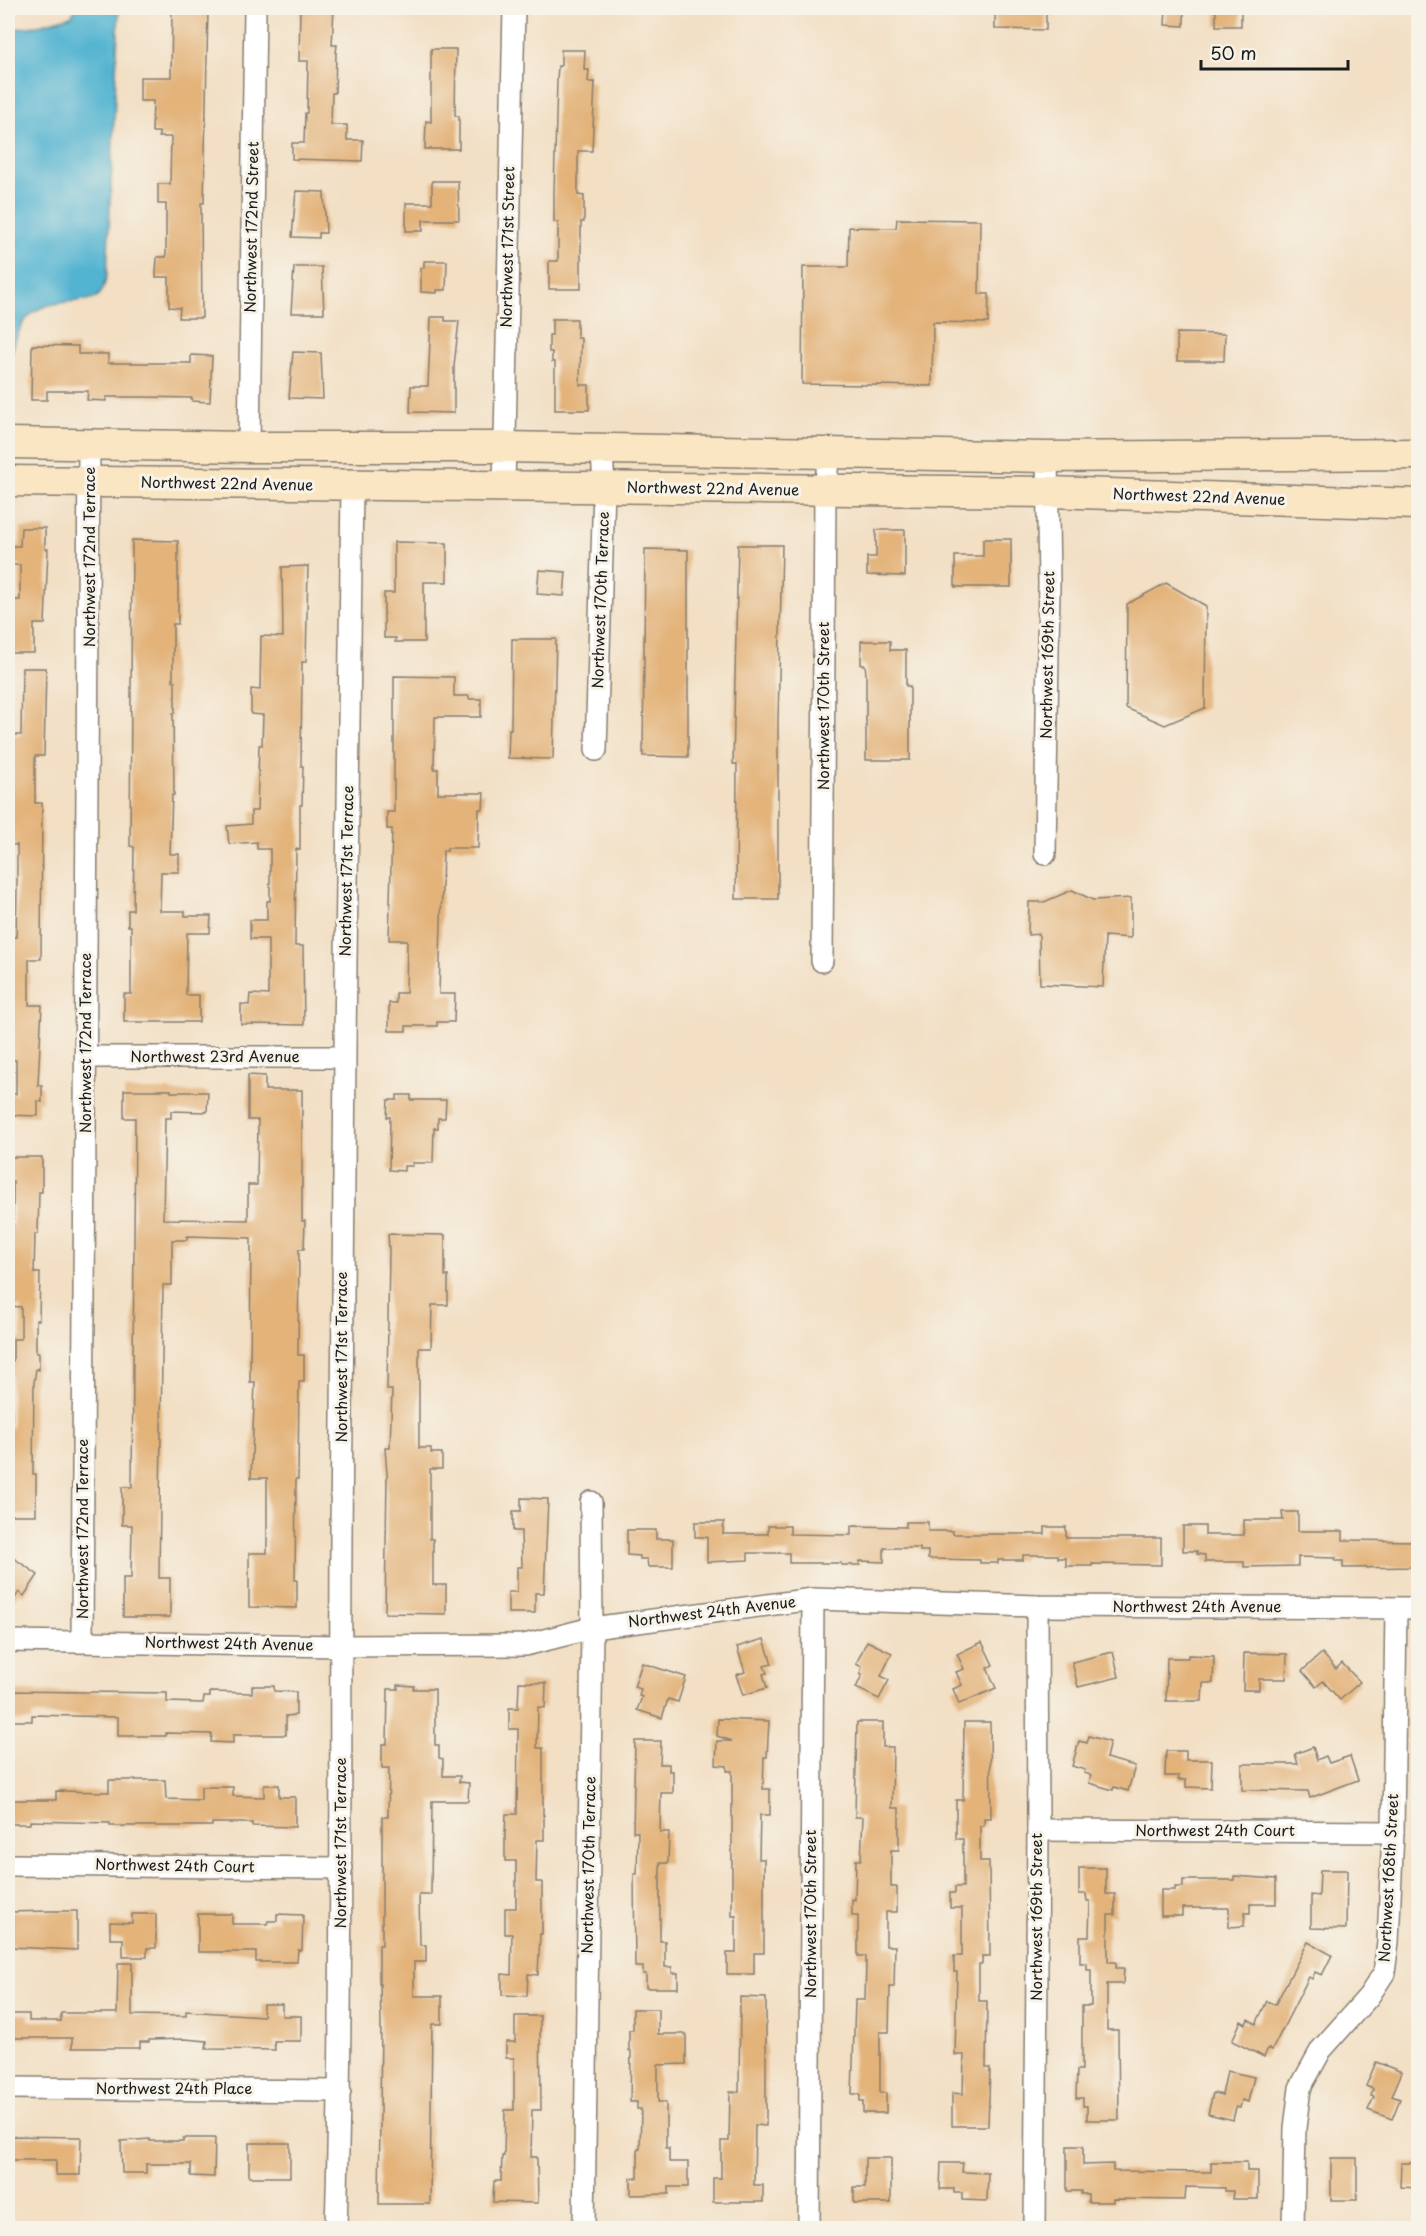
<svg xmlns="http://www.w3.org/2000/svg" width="1426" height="2236" font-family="'Playpen Sans',sans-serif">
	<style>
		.water { fill: #52b4d1; stroke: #376876; stroke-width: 1.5 }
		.building { fill: #e3b37a }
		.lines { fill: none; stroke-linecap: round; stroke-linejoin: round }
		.street-casing { stroke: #877e70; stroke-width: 24 }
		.secondary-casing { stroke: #877e70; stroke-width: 33 }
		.street { stroke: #fff; stroke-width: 21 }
		.secondary { stroke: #fbe6c3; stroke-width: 30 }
		.labels { text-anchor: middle; stroke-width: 6; stroke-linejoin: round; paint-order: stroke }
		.street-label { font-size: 15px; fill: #1c1c1c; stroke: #f7f3e8 }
	</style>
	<rect width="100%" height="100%" fill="#f7f3e8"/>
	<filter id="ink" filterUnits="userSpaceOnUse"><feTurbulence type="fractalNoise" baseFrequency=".0167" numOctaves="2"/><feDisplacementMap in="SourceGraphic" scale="12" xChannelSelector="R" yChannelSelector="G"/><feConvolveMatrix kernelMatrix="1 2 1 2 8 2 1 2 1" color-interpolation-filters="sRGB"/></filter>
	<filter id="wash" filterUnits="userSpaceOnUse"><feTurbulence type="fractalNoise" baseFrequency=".008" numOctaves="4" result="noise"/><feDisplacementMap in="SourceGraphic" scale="24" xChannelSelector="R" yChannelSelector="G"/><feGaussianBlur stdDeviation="1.35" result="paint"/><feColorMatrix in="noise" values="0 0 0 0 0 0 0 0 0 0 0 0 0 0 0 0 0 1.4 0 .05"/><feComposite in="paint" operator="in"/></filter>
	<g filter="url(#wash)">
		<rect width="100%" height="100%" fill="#f2dfc4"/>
		<path class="water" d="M 77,8 L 119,8 L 107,275 C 105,281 104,289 100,294 C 91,307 44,293 24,322 C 15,334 12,354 8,367 L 8,30 L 36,26 L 71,16 Z"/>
		<g id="blocks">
			<g class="building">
				<polygon points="172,8 208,8 204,203 201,203 202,318 179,318 180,308 169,307 169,277 156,277 156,274 157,257 166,257 166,204 158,204 158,184 170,184 171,137 159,137 159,132 152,132 153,101 140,101 140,77 171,77"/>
				<polygon points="300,8 334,8 332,45 337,45 336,53 335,93 332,93 331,125 347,125 347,140 363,140 362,161 292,159 292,143 304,143 305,113 307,113 308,61 299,61"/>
				<polygon points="995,8 1046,8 1046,30 995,29"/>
				<polygon points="1166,8 1184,8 1184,26 1165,25"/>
				<rect x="1216" y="8" width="25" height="18"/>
				<polygon points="431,49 456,49 455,116 459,116 459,149 425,149 426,121 431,122"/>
				<polygon points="561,50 585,50 584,70 589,70 588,82 595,82 592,151 578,151 578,195 584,196 584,222 581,222 581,289 549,289 549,261 558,261 558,222 554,222 554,192 557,80 558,66 561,66"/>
				<polygon points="432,181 458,181 459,220 423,220 423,231 406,231 406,203 432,203"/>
				<polygon points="296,191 324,192 326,233 319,233 319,238 292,237"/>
				<polygon points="897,219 980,220 979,294 989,294 988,323 933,322 932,386 802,384 803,267 848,267 849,227 896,228"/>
				<polygon points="424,261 447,261 446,290 437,290 437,293 421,292 421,268 424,268"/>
				<polygon points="294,267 322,267 324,313 291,313"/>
				<polygon points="431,317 445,317 445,321 459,321 454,366 454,413 410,412 411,386 428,386"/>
				<polygon points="552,319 577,319 577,338 581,338 580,385 589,385 589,410 555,410 555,362 552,362 552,352 549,352 549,335 552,335"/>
				<polygon points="1177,333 1225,334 1224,361 1177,361"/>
				<polygon points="32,345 78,346 78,354 108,354 108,363 191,363 191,355 212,356 210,402 192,401 192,398 145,397 106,397 106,401 87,400 88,391 47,391 47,400 31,400"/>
				<polygon points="293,352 321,353 323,399 289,398"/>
				<polygon points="21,528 45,528 45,549 48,549 45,624 34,624 34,653 8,653 8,600 20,600 20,565 9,565 9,546 20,546"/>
				<polygon points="876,530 905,530 905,576 867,575 867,557 876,557"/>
				<polygon points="983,539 1011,539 1011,587 955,587 955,556 983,556"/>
				<polygon points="132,540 178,541 178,624 173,624 173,681 175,681 175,713 173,713 174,795 172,795 170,854 179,854 179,872 161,872 160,911 185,911 185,916 211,916 210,933 187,933 186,995 199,995 199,1022 124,1022 124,994 131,994 131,926 128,926 128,910 133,910 134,847 130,846"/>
				<polygon points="394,542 447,543 447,582 424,582 424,642 395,642 396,638 384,638 384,593 394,593"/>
				<polygon points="738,545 782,545 778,722 778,899 736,899 737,764 733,764"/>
				<polygon points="645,549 688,550 688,757 643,756"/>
				<polygon points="308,566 306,662 302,662 301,766 303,766 302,805 300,805 300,850 296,849 295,946 303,946 304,1025 241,1024 241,1004 249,1005 250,994 268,995 268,939 250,939 250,920 267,920 267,901 270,901 270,849 257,849 257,842 229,844 227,826 251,824 251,811 257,811 259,745 262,745 263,715 251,714 251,689 260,690 261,636 283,637 282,567"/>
				<polygon points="539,570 566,572 564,596 537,594"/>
				<polygon points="1166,583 1206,606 1205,708 1165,725 1126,708 1127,604"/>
				<polygon points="512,639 556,639 553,759 508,758 509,729 511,729"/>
				<polygon points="861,641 890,641 890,650 906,650 906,686 910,686 910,760 866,760 866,674 865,665 861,665"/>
				<polygon points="22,668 46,668 44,756 35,756 35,803 42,803 41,959 29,959 29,1005 42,1005 38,1085 42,1085 42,1102 38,1101 38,1116 8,1115 8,1093 16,1094 16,1060 8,1060 8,1017 12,1017 12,979 8,979 8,937 16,937 17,888 17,845 8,845 10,776 8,776 8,754 11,754 11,735 21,735"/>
				<polygon points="394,676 454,677 454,696 469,696 469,699 481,699 481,717 435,717 434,769 438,769 438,793 484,793 483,809 479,809 478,848 447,848 447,851 443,851 439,994 455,994 454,1022 437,1022 437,1026 406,1026 406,1031 389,1031 389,1003 396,1003 396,993 406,993 407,940 389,940 392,829 387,829 387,812 394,812"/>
				<polygon points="1072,890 1093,900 1131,898 1131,938 1105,936 1103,987 1040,984 1039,934 1028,935 1029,902 1044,902"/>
				<polygon points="248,1075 265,1076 265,1090 302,1090 302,1221 305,1221 304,1249 299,1249 298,1355 304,1355 304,1382 299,1382 298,1479 296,1479 295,1580 297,1580 297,1608 249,1607 249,1553 267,1553 267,1478 251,1478 255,1382 250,1382 251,1238 187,1236 187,1240 172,1240 172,1285 163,1285 159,1578 170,1578 170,1617 123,1617 123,1578 131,1578 132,1525 122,1525 122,1487 132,1487 135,1118 124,1118 124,1090 171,1090 171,1092 208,1092 207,1112 171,1111 171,1118 165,1118 163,1219 248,1220 248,1185 257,1185 258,1120 248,1120"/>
				<polygon points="397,1095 411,1095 411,1100 446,1100 445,1118 438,1118 438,1128 434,1128 433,1163 412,1163 413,1166 404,1166 404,1171 389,1170 390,1117 387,1117 388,1100 397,1100"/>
				<polygon points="8,1157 42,1157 42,1192 39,1192 38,1234 35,1234 34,1273 40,1273 39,1320 36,1320 36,1353 39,1353 39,1370 36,1369 34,1383 33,1474 36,1474 36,1515 8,1515 8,1428 12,1428 11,1361 13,1361 13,1339 21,1339 21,1307 8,1306 8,1226 13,1226 13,1181 8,1181"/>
				<polygon points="388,1234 445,1235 445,1276 448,1276 448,1305 432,1305 431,1348 419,1348 419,1448 431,1448 431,1453 442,1453 442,1469 430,1469 430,1539 433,1539 433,1585 446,1585 446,1614 385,1613 387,1474 385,1448 390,1448 392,1390 387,1390 389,1250"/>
				<polygon points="521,1498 548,1499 544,1593 535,1593 535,1613 508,1613 508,1592 517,1592 517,1567 522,1567 521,1531 513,1531 513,1511 521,1511"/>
				<polygon points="1282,1512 1298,1512 1298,1531 1343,1531 1343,1540 1419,1541 1419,1567 1343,1568 1343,1561 1335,1561 1336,1558 1298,1557 1298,1566 1244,1567 1244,1562 1205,1562 1205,1555 1197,1554 1197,1551 1183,1551 1183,1526 1205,1526 1205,1535 1244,1535 1244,1520 1283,1520"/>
				<polygon points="695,1522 724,1522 723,1534 768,1534 768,1526 790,1526 790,1534 851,1535 851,1526 906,1527 906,1522 928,1522 928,1531 953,1531 953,1534 1045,1534 1045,1527 1066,1527 1066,1538 1161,1538 1161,1565 1092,1564 1092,1566 1066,1566 1066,1558 1058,1558 1058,1555 1023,1555 1023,1560 998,1560 998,1563 980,1563 980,1560 928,1559 928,1551 920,1551 920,1548 884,1548 884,1562 860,1561 860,1565 841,1565 841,1563 789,1563 789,1553 748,1553 748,1560 707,1562 707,1537 695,1537"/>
				<polygon points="627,1530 656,1530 656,1539 673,1539 673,1567 648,1567 647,1559 640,1559 640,1556 627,1555"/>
				<polygon points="8,1554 38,1575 24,1596 19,1592 8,1608"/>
				<polygon points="764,1639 772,1664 764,1666 767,1673 763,1674 767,1688 743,1695 736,1675 745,1672 737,1647"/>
				<polygon points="867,1641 892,1653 881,1676 889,1680 879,1699 856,1688 862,1675 860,1674 862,1667 856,1664"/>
				<polygon points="982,1642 993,1665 987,1668 996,1688 959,1704 953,1689 962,1685 956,1672 964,1669 957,1654"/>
				<polygon points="1113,1652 1119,1677 1078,1687 1072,1662"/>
				<polygon points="1244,1653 1287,1654 1286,1679 1259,1679 1259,1690 1243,1690"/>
				<polygon points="1322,1653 1336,1669 1342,1663 1360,1682 1340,1700 1323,1681 1316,1687 1302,1671"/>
				<polygon points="1188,1655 1214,1656 1213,1683 1203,1683 1202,1701 1166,1701 1167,1658 1188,1658"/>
				<polygon points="642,1663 686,1677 678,1702 668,1699 662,1718 637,1710 642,1697 639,1696 641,1689 634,1687"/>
				<polygon points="519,1682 546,1683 545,1708 538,1707 537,1748 543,1748 543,1815 544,1815 544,1840 537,1840 536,1882 542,1882 542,1934 540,1934 538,1975 528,1974 527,1996 502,1995 502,1974 511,1975 512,1934 505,1934 505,1908 516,1908 516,1861 505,1861 505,1834 506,1814 517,1814 518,1729 509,1729 509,1708 518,1708"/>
				<polygon points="398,1685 414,1686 413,1689 435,1689 435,1745 439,1745 439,1758 443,1759 443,1776 460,1776 459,1782 469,1783 468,1801 432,1801 431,1895 419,1895 420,1945 426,1945 426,1962 414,1962 414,1996 442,1996 442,2024 432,2024 430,2204 379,2204 381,2024 380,1984 379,1984 379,1945 382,1945 382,1817 388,1817 389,1768 382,1768 382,1744 387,1744 388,1689 398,1689"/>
				<polygon points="252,1686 274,1686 274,1691 296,1692 296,1715 286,1716 286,1735 233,1735 233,1743 211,1742 212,1734 166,1733 166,1736 118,1736 118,1717 32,1715 32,1721 8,1721 8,1691 167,1693 167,1702 203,1703 204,1697 210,1697 210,1692 252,1693"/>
				<polygon points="718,1719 769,1721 767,1757 764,1757 763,1789 770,1789 770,1815 760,1815 759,1859 764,1859 764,1953 754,1953 754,1974 727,1974 727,1953 736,1953 736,1916 732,1916 732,1771 727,1771 727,1766 716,1765 717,1741 732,1741 717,1736"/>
				<polygon points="857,1722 883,1722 883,1747 893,1747 892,1808 899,1808 899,1850 891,1850 891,1887 897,1887 897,1912 886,1912 886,1946 895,1946 894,1987 890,1987 889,2032 880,2032 880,2093 886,2093 886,2113 863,2113 863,2101 860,2101 860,2094 852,2094 855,2000 865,2000 866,1963 866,1956 858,1956 858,1916 852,1916 852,1899 855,1900 856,1860 861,1860 863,1817 855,1817"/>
				<polygon points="964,1722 990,1722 991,1818 984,1818 984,1826 980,1826 980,1861 989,1861 990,1956 982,1956 982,1964 979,1964 979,2001 987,2001 986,2068 990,2068 988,2126 952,2126 952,2093 963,2094 964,2055 955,2055 957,1972 954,1972 954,1956 962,1956 962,1908 950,1908 950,1893 955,1893 955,1887 963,1887 963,1839 956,1839 956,1800 963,1800"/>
				<polygon points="1089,1736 1110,1742 1106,1758 1135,1766 1128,1791 1114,1787 1113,1790 1089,1783 1091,1775 1084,1773 1085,1770 1072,1766 1079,1741 1087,1743"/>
				<polygon points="635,1741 661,1741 660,1764 669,1764 669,1771 673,1771 673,1793 661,1793 660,1832 669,1832 668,1863 660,1863 660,1941 665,1941 665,1967 672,1967 672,1973 678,1973 678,1988 646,1988 646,1974 643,1974 643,1967 635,1967 634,1874 637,1874 638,1832 633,1832"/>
				<polygon points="1313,1747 1317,1760 1326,1756 1329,1763 1350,1756 1358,1780 1310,1798 1308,1791 1242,1790 1242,1764 1298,1764 1295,1754"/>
				<polygon points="1166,1751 1186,1751 1186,1760 1212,1760 1211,1788 1186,1787 1186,1780 1178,1780 1179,1776 1165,1776"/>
				<polygon points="109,1780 165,1780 166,1799 201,1800 201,1787 233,1787 233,1796 264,1797 264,1785 279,1785 279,1797 295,1797 295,1827 252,1826 252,1823 212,1823 212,1826 110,1826 110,1823 30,1821 30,1824 8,1824 8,1800 56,1800 56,1791 109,1792"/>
				<polygon points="1079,1868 1106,1868 1106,1894 1115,1894 1115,1915 1108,1915 1108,1962 1116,1962 1116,1968 1124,1968 1123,1984 1107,1984 1107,2030 1118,2030 1119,2120 1087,2120 1087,2106 1083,2106 1083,2098 1076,2098 1077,2070 1082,2070 1082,2006 1091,2006 1091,1970 1087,1970 1087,1963 1080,1963 1080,1937 1089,1937 1090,1901 1087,1901 1086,1894 1079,1894"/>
				<polygon points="1320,1870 1347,1870 1346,1929 1311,1928 1311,1895 1319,1896"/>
				<polygon points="1234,1876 1276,1879 1276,1904 1250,1904 1250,1913 1245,1913 1244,1926 1229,1927 1229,1908 1182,1908 1182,1916 1161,1916 1161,1890 1175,1890 1175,1887 1183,1887 1183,1880 1234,1880"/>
				<polygon points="50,1911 77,1911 77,1950 9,1947 8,1912"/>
				<polygon points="132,1914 156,1914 156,1948 147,1948 147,1957 123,1957 123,1939 110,1939 110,1922 132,1923"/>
				<polygon points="198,1914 232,1914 232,1924 267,1924 268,1921 277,1921 277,1914 303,1915 302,1950 298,1950 297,1962 256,1962 256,1952 198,1952"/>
				<polygon points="1308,1942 1332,1955 1322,1975 1315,1972 1312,1979 1309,1977 1272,2050 1268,2048 1264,2057 1232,2041 1241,2021 1246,2024 1248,2019 1256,2024 1267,2001 1275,2005"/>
				<polygon points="118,1963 132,1963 132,2015 186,2016 186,2011 263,2016 263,2004 282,2004 282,2016 301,2016 301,2041 274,2041 275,2050 206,2049 207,2041 185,2039 149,2040 149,2042 140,2042 140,2048 72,2048 72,2038 8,2038 8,2014 29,2014 29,2021 61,2021 61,2013 117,2013"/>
				<polygon points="740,1997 766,1998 766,2126 755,2125 754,2185 763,2185 763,2202 713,2202 713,2178 721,2178 721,2141 729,2141 730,2092 739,2092"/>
				<polygon points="633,2009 658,2009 658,2034 686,2034 686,2064 658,2065 658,2102 666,2102 666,2148 669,2148 669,2162 688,2162 688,2187 669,2187 669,2194 631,2195 631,2178 638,2178 638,2149 640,2149 641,2109 637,2109 637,2102 630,2102 631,2051 629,2051 629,2030 633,2030"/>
				<polygon points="515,2016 540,2016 541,2110 532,2110 531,2157 537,2157 538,2203 493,2202 494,2181 501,2181 502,2156 504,2156 505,2110 514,2110 514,2058 506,2058 506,2042 515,2042"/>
				<polygon points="1376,2062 1402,2072 1392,2096 1400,2099 1392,2119 1368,2110 1374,2097 1371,2096 1373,2089 1366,2086"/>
				<polygon points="1227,2071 1254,2077 1248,2102 1242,2100 1240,2108 1236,2107 1233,2120 1208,2114 1213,2093 1222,2095"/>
				<polygon points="8,2136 81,2137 80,2175 56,2175 56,2160 8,2160"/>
				<polygon points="183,2138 215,2138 214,2177 191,2176 191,2164 146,2164 146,2173 122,2173 121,2141 150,2139 150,2141 183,2141"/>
				<rect x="249" y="2143" width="41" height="34"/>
				<polygon points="1067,2146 1083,2146 1083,2165 1113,2164 1113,2171 1211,2172 1211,2162 1247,2162 1247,2171 1258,2171 1258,2199 1232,2199 1233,2191 1225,2191 1225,2188 1186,2187 1185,2200 1113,2199 1113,2202 1088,2202 1088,2194 1081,2194 1081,2191 1067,2191"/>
				<polygon points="865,2158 891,2158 891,2203 854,2203 854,2187 865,2187"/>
				<rect x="1331" y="2158" width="26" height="42"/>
				<polygon points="941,2163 963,2163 962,2172 988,2173 987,2201 962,2200 962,2193 954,2193 954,2189 940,2189"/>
				<polygon points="1401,2163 1419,2163 1419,2188 1400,2187"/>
			</g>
		</g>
	</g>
	<g filter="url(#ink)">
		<use href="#blocks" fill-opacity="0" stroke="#877e70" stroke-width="1.5"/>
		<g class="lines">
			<g class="street-casing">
				<g id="street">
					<polyline points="249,447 255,8"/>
					<polyline points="504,487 514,8"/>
					<polyline points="596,750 604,488 602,450"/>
					<polyline points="1045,854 1049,583 1047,457"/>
					<polyline points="822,961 825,490 829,452"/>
					<polyline points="86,1057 344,1057"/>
					<polyline points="8,1641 341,1646 525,1645 592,1628 813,1599 1037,1606 1418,1608"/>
					<polyline points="82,1641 89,444"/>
					<polyline points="1038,1830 1393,1832"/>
					<polyline points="8,1865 342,1868"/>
					<polyline points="8,2088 340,2091"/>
					<path d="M 336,2228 C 343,1998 340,1767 341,1537 C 343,1186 347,836 352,485"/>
					<polyline points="584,2228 592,1628 591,1502"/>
					<polyline points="809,2228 813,1599"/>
					<polyline points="1035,2228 1038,1830 1037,1606"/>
					<polyline points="1293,2228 1295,2128 1300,2088 1321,2050 1369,1996 1384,1973 1388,1942 1393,1832 1396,1608"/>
				</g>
			</g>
			<g class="secondary-casing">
				<g id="secondary">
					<polyline points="8,443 249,447 503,447 1047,457 1418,454"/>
					<polyline points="8,481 1049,492 1418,504"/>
				</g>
			</g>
			<use href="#street" class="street"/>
			<use href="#secondary" class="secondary"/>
		</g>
	</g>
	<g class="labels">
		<g class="street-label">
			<text transform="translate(252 227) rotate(-89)" y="5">Northwest 172nd Street</text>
			<text transform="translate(508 247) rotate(-89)" y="5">Northwest 171st Street</text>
			<text transform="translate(227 484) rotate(1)" y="5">Northwest 22nd Avenue</text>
			<text transform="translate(713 489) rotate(1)" y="5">Northwest 22nd Avenue</text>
			<text transform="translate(1199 497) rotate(2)" y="5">Northwest 22nd Avenue</text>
			<text transform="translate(90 557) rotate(-90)" y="5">Northwest 172nd Terrace</text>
			<text transform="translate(601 600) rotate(-88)" y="5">Northwest 170th Terrace</text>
			<text transform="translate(1048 655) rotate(-89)" y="5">Northwest 169th Street</text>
			<text transform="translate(824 706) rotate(-90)" y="5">Northwest 170th Street</text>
			<text transform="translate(347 871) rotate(-89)" y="5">Northwest 171st Terrace</text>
			<text transform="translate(86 1043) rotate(-90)" y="5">Northwest 172nd Terrace</text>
			<text x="215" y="1062">Northwest 23rd Avenue</text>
			<text transform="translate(342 1357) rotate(-90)" y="5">Northwest 171st Terrace</text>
			<text transform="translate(83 1529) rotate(-90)" y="5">Northwest 172nd Terrace</text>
			<text x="1197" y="1612">Northwest 24th Avenue</text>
			<text transform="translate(712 1612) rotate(-7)" y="5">Northwest 24th Avenue</text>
			<text transform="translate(229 1644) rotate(1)" y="5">Northwest 24th Avenue</text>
			<text x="1215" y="1836">Northwest 24th Court</text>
			<text transform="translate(341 1843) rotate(-90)" y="5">Northwest 171st Terrace</text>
			<text transform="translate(589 1865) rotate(-89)" y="5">Northwest 170th Terrace</text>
			<text transform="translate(175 1866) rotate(1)" y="5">Northwest 24th Court</text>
			<text transform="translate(1389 1878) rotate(-87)" y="5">Northwest 168th Street</text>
			<text transform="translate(811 1914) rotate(-90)" y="5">Northwest 170th Street</text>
			<text transform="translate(1037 1917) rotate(-90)" y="5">Northwest 169th Street</text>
			<text x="174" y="2094">Northwest 24th Place</text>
		</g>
	</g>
	<rect width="1426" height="2236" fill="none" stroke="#f7f3e8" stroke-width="30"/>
	<path d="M1201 60v9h147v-9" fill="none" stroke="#1c1c1c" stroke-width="3"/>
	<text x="1210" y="60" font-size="18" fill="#1c1c1c" stroke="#f7f3e8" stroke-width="4.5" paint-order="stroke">50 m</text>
</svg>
